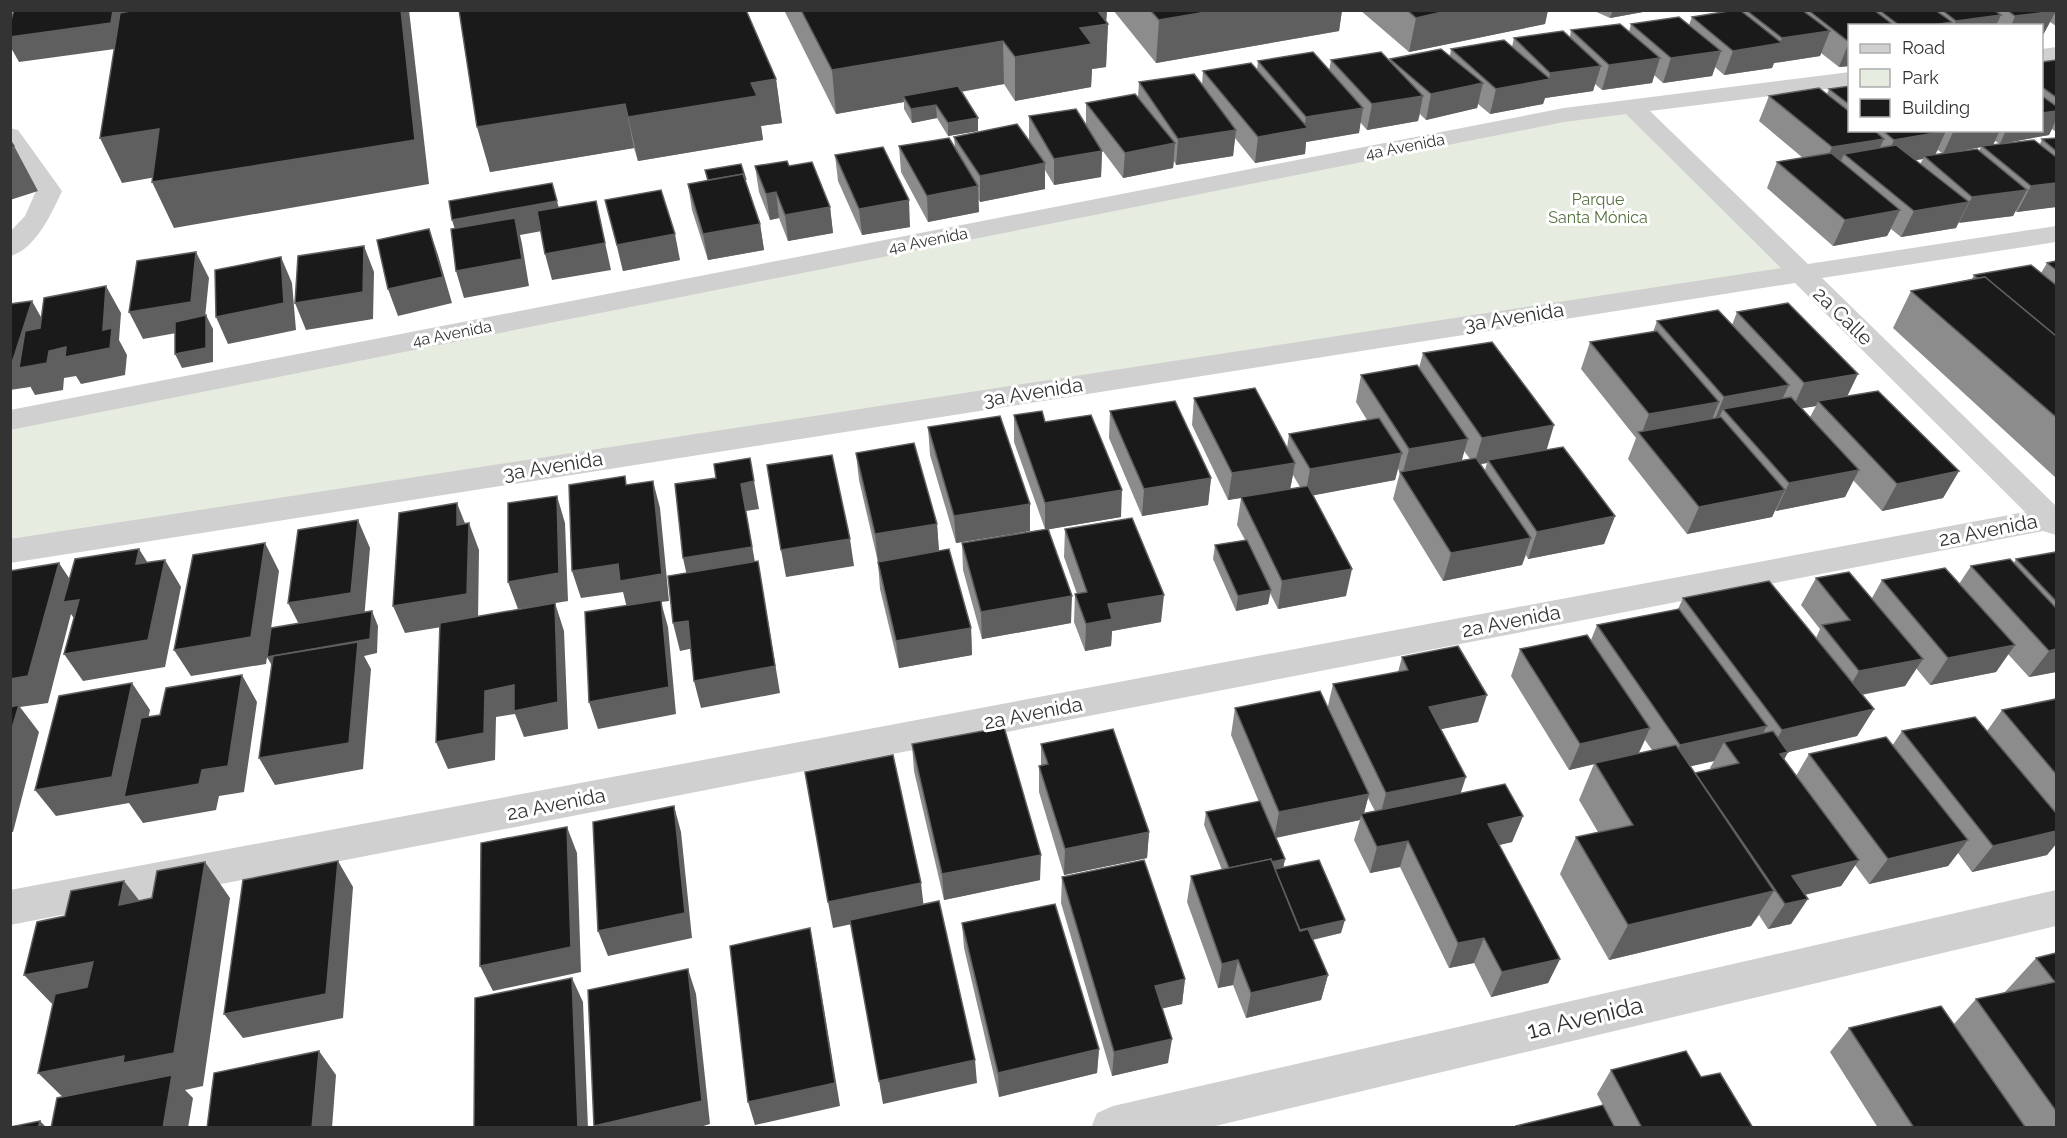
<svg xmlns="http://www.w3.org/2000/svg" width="2067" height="1138" font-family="Raleway,sans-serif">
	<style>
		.green { fill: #e6ecdf }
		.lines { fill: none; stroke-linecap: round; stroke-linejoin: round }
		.minor { fill: #d0d0d0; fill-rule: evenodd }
		.wall { fill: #8c8c8c; fill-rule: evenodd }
		.shaded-wall { fill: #5f5f5f }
		.building { fill: #1a1a1a; stroke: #5f5f5f; stroke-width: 1.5 }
		.labels { text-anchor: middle; stroke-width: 6; stroke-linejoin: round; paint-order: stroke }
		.far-street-label { font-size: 16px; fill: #333; stroke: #fff }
		.far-park-label { font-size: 16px; fill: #56703f; stroke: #fff }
		.street-label { font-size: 20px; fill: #333; stroke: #fff }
		.near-street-label { font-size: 24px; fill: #333; stroke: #fff }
	</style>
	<rect width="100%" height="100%" fill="#fff"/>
	<polygon class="green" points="1631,106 1800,273 11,551 11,420"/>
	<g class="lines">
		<g class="minor">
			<polygon points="2056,47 2056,61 2042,63 2042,49"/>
			<polygon points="1850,72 1850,86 1650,111 1808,264 2056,226 2056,242 1822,278 2056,506 2056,535 2043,531 10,925 10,890 2025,512 1795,283 10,563 10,539 1781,268 1626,114 1564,122 10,430 10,410 1564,108"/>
			<path d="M 10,128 L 18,130 L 62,191 C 52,213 35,250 10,256 L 10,232 L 25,216 L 36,191 L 10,153 Z"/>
			<polygon points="2056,890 2056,926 1207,1128 1091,1128 1097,1113 1113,1106"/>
		</g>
	</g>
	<g class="wall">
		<polygon points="459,10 776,79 782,123 761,126 763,140 638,161 634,148 490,172"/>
		<polygon points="784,10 1107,10 1106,22 1108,24 1106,67 1092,69 1091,87 1015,101 1004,84 961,92 978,118 978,131 948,136 937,118 912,123 904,109 904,102 836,114"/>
		<polygon points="1113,10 1342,10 1339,31 1156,63"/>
		<polygon points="1360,10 1548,10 1545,24 1409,52"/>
		<polygon points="1592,10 1654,10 1610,18"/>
		<polygon points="1735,10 2056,10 2056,26 2050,22 2043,35 2042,26 1850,26 1850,66 1839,67 1821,53 1820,56 1774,63 1772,68 1724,75 1715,67 1712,76 1663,83 1654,75 1652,83 1602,90 1595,84 1593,91 1545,98 1543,104 1490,114 1478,104 1477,108 1426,120 1420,114 1418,121 1367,130 1360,122 1359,133 1306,142 1305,154 1255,163 1235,138 1233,156 1176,165 1174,161 1173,168 1123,178 1099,146 1102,151 1101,177 1054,185 1045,170 1045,189 980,202 978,199 979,212 928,222 901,172 899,146 955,148 954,137 1029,141 1029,116 1086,124 1086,103 1138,97 1139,82 1202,85 1203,71 1257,70 1258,61 1329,71 1331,60 1390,61 1390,59 1450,56 1451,49 1512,47 1514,38 1570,37 1571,30 1629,32 1631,24 1689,25 1692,17"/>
		<path d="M 2056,60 L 2056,132 L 2052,129 L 2049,135 L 2000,144 L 1995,141 L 1993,145 L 2040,144 L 2042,139 L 2056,138 L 2056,207 L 2017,212 L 2015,211 L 2013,216 L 1958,222 L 1956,228 L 1901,237 L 1891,229 L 1887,236 L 1833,246 L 1767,188 L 1777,162 L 1803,158 L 1759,121 L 1769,96 L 1827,94 L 1829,89 L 1850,86 L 1850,130 L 2042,130 L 2042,62 ZM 1981,147 L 1979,151 L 1935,155 L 1938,150 L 1943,154 ZM 1923,159 L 1920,164 L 1916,160 Z"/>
		<polygon points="835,155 910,227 862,235 838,181"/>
		<polygon points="755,166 789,166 830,207 833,233 788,241 779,218 770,220 759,192"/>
		<polygon points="705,170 746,182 760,224 764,250 708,260 692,210 688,184 707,180"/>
		<polygon points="605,200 680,260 623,271"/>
		<polygon points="2056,261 2056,478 1893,328 1911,291 1972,279 1974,275 2041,273 2047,263"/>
		<path d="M 1737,312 L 1847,396 L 1959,471 L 1943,498 L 1882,511 L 1853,480 L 1845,497 L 1776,511 L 1775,510 L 1772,517 L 1687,534 L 1628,459 L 1636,438 L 1581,369 L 1590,342 L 1653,332 L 1657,321 L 1732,325 ZM 1816,406 L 1810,417 L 1802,408 Z"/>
		<path d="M 1423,353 L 1546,450 L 1615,516 L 1604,544 L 1528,559 L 1526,555 L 1522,565 L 1443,581 L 1393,499 L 1400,472 L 1398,469 L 1395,480 L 1313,495 L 1346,596 L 1278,609 L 1270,593 L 1268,604 L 1236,611 L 1213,559 L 1215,545 L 1245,540 L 1237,525 L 1241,498 L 1228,500 L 1192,425 L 1194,398 L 1287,448 L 1289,434 L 1367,420 L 1356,402 L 1361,375 L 1419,368 ZM 1464,451 L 1470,459 L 1462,460 ZM 1487,463 L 1485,470 L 1481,464 ZM 1293,475 L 1300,487 L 1290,489 Z"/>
		<polygon points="1110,411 1211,478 1208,505 1142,516 1109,438"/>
		<polygon points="1014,415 1045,422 1121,517 1049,529 1071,623 982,639 963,570 962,543 1045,529 1014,442"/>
		<polygon points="928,427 1030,504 1030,531 956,543 930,455"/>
		<polygon points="856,453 937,524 939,551 971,628 972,655 899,668 880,589 878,562 859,480"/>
		<polygon points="1065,529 1161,622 1112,631 1111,646 1085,651 1074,622 1075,594 1077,594 1064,557"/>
		<path d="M 2056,552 L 2056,672 L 2029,677 L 2008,654 L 1996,672 L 1930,685 L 1916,668 L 1905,686 L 1862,695 L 1874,709 L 1857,736 L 1788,752 L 1784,760 L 1796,776 L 1809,754 L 1892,746 L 1902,731 L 1987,731 L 2002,710 L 2054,699 L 2056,696 L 2056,844 L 2047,855 L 1972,872 L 1958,853 L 1948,866 L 1869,884 L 1855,865 L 1841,886 L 1805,895 L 1791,924 L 1768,929 L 1759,915 L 1751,926 L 1609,960 L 1560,874 L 1576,837 L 1598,832 L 1579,800 L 1594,764 L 1569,770 L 1511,676 L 1520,649 L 1591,640 L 1597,625 L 1678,609 L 1683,598 L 1816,638 L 1820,629 L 1801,605 L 1816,578 L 1872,598 L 1882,580 L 1959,584 L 1971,566 L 2014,563 L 2016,559 ZM 1645,740 L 1652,750 L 1639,753 ZM 1714,761 L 1710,768 L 1711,769 L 1695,774 L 1690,766 Z"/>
		<path d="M 1402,657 L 1478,722 L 1441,729 L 1461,793 L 1523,816 L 1512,842 L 1499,845 L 1560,959 L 1548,983 L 1491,997 L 1474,963 L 1449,968 L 1400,867 L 1370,873 L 1354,840 L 1360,820 L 1276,838 L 1285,859 L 1283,868 L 1341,933 L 1313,940 L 1328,975 L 1321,1000 L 1246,1018 L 1233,985 L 1218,988 L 1187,902 L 1191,876 L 1222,870 L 1204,825 L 1206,812 L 1259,802 L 1231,735 L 1235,708 L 1328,706 L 1333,684 L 1398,672 ZM 1368,798 L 1375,811 L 1364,813 Z"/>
		<polygon points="912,744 1040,880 944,900 914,771"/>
		<polygon points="1041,744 1149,832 1147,858 1064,875 1039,792 1039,766 1041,765"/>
		<polygon points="1062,877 1185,979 1182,1004 1162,1008 1168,1063 1112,1076 1061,903"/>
		<polygon points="962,923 1099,1049 1097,1073 999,1097 964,948"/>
		<polygon points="2056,953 2056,1128 1878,1128 1830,1052 1849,1028 1954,1024 1976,999 2004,993 2036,958"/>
		<polygon points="1611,1070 1701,1077 1753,1128 1615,1128 1597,1094"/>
	</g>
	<g class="shaded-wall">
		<polygon points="22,10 129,10 122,48 19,62 10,46 10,37"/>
		<polygon points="401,10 409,10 429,184 174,228 152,182"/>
		<polygon points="1092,10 1107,10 1106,24 1108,24 1106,67 1092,69 1091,87 1015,101 1015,57 1080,28"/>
		<polygon points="1218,10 1342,10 1339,31 1156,63 1159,20"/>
		<polygon points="1451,10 1548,10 1545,24 1409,52 1416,18"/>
		<polygon points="1613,10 1654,10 1610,18"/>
		<polygon points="2056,11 2043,35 2042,35 2042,26 2011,26 2015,16"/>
		<polygon points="2001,15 1996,26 1953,26 1956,21"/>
		<polygon points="1952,22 1950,26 1928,26"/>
		<polygon points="1830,31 1820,56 1774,63 1772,68 1724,75 1733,51 1780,43 1782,38"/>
		<polygon points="1003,41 1004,84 906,101 903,96 904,102 836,114 832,70"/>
		<polygon points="1849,42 1850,66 1839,67"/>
		<polygon points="1721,51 1712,76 1663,83 1671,58"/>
		<polygon points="1660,58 1652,83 1602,90 1609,65"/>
		<polygon points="1601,66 1593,91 1545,98 1543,104 1490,114 1496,89 1549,79 1550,73"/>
		<polygon points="776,79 782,123 761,126 763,140 638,161 628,117 751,83"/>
		<polygon points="1483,83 1477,108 1426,120 1431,94"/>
		<polygon points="1423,96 1418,121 1367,130 1372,104"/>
		<polygon points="625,104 634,148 490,172 477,127"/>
		<polygon points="936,105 937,118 912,123 911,109"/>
		<polygon points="1363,108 1359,133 1306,142 1305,154 1255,163 1258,137 1304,129 1306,117"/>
		<polygon points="2056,111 2056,120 2049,135 2000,144 2006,130 2042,130 2042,113"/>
		<polygon points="978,118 978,131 948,136 948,123"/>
		<polygon points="159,129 179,173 122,183 100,138"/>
		<polygon points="1236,130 1233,156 1176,165 1178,139"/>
		<polygon points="1954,130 2000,130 1993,145 1943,154"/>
		<polygon points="1946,131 1934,157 1924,156 1923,159 1882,165 1894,140"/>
		<polygon points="1884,139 1872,164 1844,154 1837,170 1821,173 1832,147"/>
		<polygon points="1175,143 1173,168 1123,178 1125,153"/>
		<polygon points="14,146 38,191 10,200 10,147"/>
		<polygon points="1102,151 1101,177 1054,185 1054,159"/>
		<polygon points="1045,163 1045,189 980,202 980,176"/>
		<polygon points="2056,183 2056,207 2017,212 2031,186"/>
		<polygon points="978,186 979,212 928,222 927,196"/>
		<polygon points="2027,190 2013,216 1959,223 1972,197"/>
		<polygon points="776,192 779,218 770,220 766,194"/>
		<polygon points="909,200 910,227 862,235 859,209"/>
		<polygon points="557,201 564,227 520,235 522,244 529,286 464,298 456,271 460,246 452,220"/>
		<polygon points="596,201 611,270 552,280 545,254"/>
		<polygon points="1969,202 1956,228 1901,237 1914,211"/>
		<polygon points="830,207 833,233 788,241 785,215"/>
		<polygon points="1900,210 1887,236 1833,246 1845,220"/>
		<polygon points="760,224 764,250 708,260 703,234"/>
		<polygon points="429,229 438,255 452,303 398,316 388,289"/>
		<polygon points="675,234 680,260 623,271 617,245"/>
		<polygon points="364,246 374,272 373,319 306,330 295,303"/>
		<polygon points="196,252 209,278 204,328 143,339 129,312"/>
		<polygon points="281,257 292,283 296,330 228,344 216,317"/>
		<polygon points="106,286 121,313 119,340 127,355 125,375 81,384 76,376 64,378 63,390 35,395 30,386 30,387 10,390 10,360 32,301 47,328 49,351 103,330"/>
		<polygon points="206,315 213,329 213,362 182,368 175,354"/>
		<polygon points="1858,374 1845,401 1818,401 1816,406 1792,410 1804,383"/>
		<polygon points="1789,385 1776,412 1723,409 1717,423 1713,424 1724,397"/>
		<polygon points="1719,402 1708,429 1641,435 1649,414"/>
		<polygon points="1554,425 1546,452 1488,460 1487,463 1474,465 1482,438"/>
		<polygon points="1468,439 1460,466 1402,476 1409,449"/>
		<polygon points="1402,453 1395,480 1305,497 1310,469"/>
		<polygon points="1295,463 1290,490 1228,500 1232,473"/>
		<polygon points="1859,470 1845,497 1776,511 1789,483"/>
		<polygon points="1959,471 1943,498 1882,511 1897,484"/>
		<polygon points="1211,478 1208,505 1142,516 1144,489"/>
		<polygon points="653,481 660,508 669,601 661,602 668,627 676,714 598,729 589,702 627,608 623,592 581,598 572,571"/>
		<polygon points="754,481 759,509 746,511 757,574 689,585 683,558 741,484"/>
		<polygon points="1122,490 1121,517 1045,530 1045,503"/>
		<polygon points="1785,490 1772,517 1687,534 1699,507"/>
		<polygon points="557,496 565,523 568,601 518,609 508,582"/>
		<polygon points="457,503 468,531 457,525"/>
		<polygon points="1030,504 1030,531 956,543 954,516"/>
		<polygon points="1615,516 1604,544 1528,559 1537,532"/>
		<polygon points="358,520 370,548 364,620 302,630 288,603"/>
		<polygon points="469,523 479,550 478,621 405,633 393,606"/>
		<polygon points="937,524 939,552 878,562 875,534"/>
		<polygon points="1531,538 1522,565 1443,581 1451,553"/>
		<polygon points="850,539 854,566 786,577 781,550"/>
		<polygon points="265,543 279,571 267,657 372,611 378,626 377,653 364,656 371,669 363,769 275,785 259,758 275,671 267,657 266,664 191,676 174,650"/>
		<polygon points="139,549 156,576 136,564"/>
		<polygon points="165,560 181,587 165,667 83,681 64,654"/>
		<polygon points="758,561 780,693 701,708 694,681"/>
		<polygon points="59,563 77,590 81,629 71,614 48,703 20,707 39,732 13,832 10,832 10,679"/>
		<polygon points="1352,569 1346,596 1278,609 1282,581"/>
		<polygon points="1271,590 1268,604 1236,611 1238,596"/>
		<polygon points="1164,595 1161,622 1112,631 1111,646 1085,651 1086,624 1108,604"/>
		<polygon points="1072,596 1071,623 982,639 981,612"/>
		<polygon points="555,603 564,631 568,729 524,737 515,714 496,717 495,760 448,769 436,742"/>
		<polygon points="688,621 694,648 680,651 673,623"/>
		<polygon points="971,628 972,655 899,668 896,641"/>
		<polygon points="2015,645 1996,672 1930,685 1948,658"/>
		<polygon points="2056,649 2056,672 2029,677 2049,651"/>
		<polygon points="1923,659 1905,686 1843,698 1859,671"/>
		<polygon points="242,675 257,702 244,792 219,796 216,810 143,823 129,803 56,816 35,790 132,683 150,710 132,795 202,770"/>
		<polygon points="1487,695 1478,722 1421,733 1429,707"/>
		<polygon points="1874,709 1857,736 1767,757 1782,730"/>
		<polygon points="1767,726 1752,752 1724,742 1714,761 1666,772 1680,745"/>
		<polygon points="1650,728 1638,754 1569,770 1580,744"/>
		<polygon points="1788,752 1773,778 1780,754"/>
		<polygon points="1466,777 1457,804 1379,820 1386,793"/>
		<polygon points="1369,794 1363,817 1361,814 1360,820 1274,838 1279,812"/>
		<polygon points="674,806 681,832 692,938 608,956 598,931"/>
		<polygon points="1523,816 1512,842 1478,850 1488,824"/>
		<polygon points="567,827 577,853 581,972 493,991 480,966"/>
		<polygon points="2056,831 2056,844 2047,855 1972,872 1993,846"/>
		<polygon points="1149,832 1147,858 1064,875 1065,849"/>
		<polygon points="1968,840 1948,866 1869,884 1888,859"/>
		<polygon points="1408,841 1400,867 1370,873 1377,847"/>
		<polygon points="1041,855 1040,880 944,900 942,874"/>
		<polygon points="1285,859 1282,873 1230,871"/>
		<polygon points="1859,860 1841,886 1782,900 1792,876"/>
		<polygon points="338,861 353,887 343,1018 243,1038 224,1014"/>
		<polygon points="205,862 230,898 203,1086 185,1090 193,1098 188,1128 163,1128 72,1106 38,1073"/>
		<polygon points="124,881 152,917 119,905"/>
		<polygon points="921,883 924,909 833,928 828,902"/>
		<polygon points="1774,891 1751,926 1609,960 1628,925"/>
		<polygon points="1808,899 1791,924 1768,929 1785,904"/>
		<polygon points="1345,920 1341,933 1297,943 1300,930"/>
		<polygon points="810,928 815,954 840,1106 755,1125 748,1102"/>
		<polygon points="1484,938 1474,963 1449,968 1458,943"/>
		<polygon points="1560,959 1548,983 1491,997 1502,972"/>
		<polygon points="1238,960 1233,985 1218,988 1222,964"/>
		<polygon points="93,962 123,997 57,1009 24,975"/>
		<polygon points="688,969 696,994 710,1124 697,1128 594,1128 594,1126"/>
		<polygon points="1328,975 1321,1000 1246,1018 1251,993"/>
		<polygon points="572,978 583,1002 588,1128 578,1128"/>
		<polygon points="1185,979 1182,1004 1152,1011 1155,986"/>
		<polygon points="1172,1039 1168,1063 1112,1076 1114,1052"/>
		<polygon points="1099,1049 1097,1073 999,1097 998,1073"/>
		<polygon points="319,1051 336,1075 332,1128 312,1128"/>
		<polygon points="975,1060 977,1083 883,1104 879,1081"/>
		<polygon points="40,1121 47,1128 38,1128"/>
	</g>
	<g class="building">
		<polygon points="14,10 113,10 111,23 10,37 10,23"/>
		<polygon points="135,10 401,10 415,140 152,182 159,129 100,138 120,13"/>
		<polygon points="459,10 746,10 776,79 751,83 757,96 628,117 625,104 477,127"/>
		<polygon points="801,10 1097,10 1108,24 1080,28 1092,44 1015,57 1003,41 832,70"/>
		<polygon points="1150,10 1218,10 1159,20"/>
		<polygon points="1407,10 1451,10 1416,18"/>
		<polygon points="1735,10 1740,10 1782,43 1733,51 1692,17"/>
		<polygon points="1746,10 1802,10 1830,31 1782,38"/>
		<polygon points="1808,10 1874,10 1895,26 1850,26 1849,42"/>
		<polygon points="1879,10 1935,10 1952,22 1928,26 1900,26"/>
		<polygon points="1942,10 1994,10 2001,15 1956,21"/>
		<polygon points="2007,10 2055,10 2056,11 2015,16"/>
		<polygon points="1679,17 1721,51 1671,58 1631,24"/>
		<polygon points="1620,24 1660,58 1609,65 1571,30"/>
		<polygon points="1563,31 1601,66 1550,73 1514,38"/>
		<polygon points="1504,40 1550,79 1496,89 1451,49"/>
		<polygon points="1441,49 1483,83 1431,94 1390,59"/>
		<polygon points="1313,52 1363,108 1306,117 1258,61"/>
		<polygon points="1381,52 1423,96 1372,104 1331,60"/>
		<polygon points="2056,60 2056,97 2042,87 2042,62"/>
		<polygon points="1251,63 1308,128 1258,137 1203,71"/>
		<polygon points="1194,74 1236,130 1178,139 1139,82"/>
		<polygon points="958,86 978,118 948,123 936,105 911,109 903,96"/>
		<polygon points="1850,86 1850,105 1829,89"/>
		<polygon points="1819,88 1850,112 1850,130 1874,130 1884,139 1832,147 1769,96"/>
		<polygon points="1135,94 1175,143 1125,153 1086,103"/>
		<polygon points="2042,96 2056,106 2056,111 2042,113"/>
		<polygon points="1076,109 1102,151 1054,159 1029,116"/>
		<polygon points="1017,124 1045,163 980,176 954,137"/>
		<polygon points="1882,130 1945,130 1946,131 1894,140"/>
		<polygon points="949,138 978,186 927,196 899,146"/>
		<polygon points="2056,138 2056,151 2042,139"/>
		<polygon points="10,140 14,146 10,147"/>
		<polygon points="2034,140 2056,157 2056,183 2031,186 1982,146"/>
		<polygon points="1896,145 1969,202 1914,211 1844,154"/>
		<polygon points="883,147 909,200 859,209 835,155"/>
		<polygon points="1977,149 2027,190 1972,197 1924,156"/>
		<polygon points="1831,153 1900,210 1845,220 1777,162"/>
		<polygon points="787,161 789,166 812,162 830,207 785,215 776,192 766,194 755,166"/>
		<polygon points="741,164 746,180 743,174 708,180 705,170"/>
		<polygon points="743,174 760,224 703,234 688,184"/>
		<polygon points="552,183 557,201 452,220 449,201"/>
		<polygon points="661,190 675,234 617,245 605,200"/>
		<polygon points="596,201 605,243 545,254 537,211"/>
		<polygon points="515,218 522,259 456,271 451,229"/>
		<polygon points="429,229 443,277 388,289 377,240"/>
		<polygon points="364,246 363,292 295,303 298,256"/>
		<polygon points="196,252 191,302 129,312 137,261"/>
		<polygon points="281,257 284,303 216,317 215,270"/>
		<polygon points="2056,261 2056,270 2047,263"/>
		<polygon points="2031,265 2056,285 2056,336 1985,277 1977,278 1974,275"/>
		<polygon points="1985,277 2056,336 2056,417 1911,291"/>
		<polygon points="106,286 103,330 112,328 110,348 65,357 66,347 49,351 47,363 19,368 25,331 40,328 44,298"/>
		<polygon points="32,301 13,360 10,360 10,304"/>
		<polygon points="1788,303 1858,374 1804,383 1737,312"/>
		<polygon points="1718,310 1789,385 1724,397 1657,321"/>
		<polygon points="206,315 206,348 175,354 175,322"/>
		<polygon points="1657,331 1719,402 1649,414 1590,342"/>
		<polygon points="1492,342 1554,425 1482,438 1423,353"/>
		<polygon points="1417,365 1468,439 1409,449 1361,375"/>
		<polygon points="1255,388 1295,463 1232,473 1194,398"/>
		<polygon points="1878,391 1959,471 1897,484 1818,401"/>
		<polygon points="1791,397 1859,470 1789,483 1723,409"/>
		<polygon points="1175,401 1211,478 1144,489 1110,411"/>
		<polygon points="1042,411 1045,422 1091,415 1122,490 1045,503 1014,415"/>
		<polygon points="1000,416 1030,504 954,516 928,427"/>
		<polygon points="1721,417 1785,490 1699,507 1638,432"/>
		<polygon points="1379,418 1402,453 1310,469 1289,434"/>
		<polygon points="914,443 937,524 875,534 856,453"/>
		<polygon points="1563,447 1615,516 1537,532 1488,460"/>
		<polygon points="832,455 850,539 781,550 767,465"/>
		<polygon points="750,458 754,481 741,484 752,547 683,558 675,484 716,478 714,464"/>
		<polygon points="1476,458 1531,538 1451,553 1400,472"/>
		<polygon points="625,476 626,485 653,481 662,574 620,581 618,564 572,571 569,485"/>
		<polygon points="1308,486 1352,569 1282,581 1241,497"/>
		<polygon points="557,496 559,573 508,582 508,503"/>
		<polygon points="457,503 457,525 469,523 467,594 393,606 399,513"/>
		<polygon points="1132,518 1164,595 1108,604 1112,619 1086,624 1075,594 1087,592 1065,529"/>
		<polygon points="358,520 351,593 288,603 298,530"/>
		<polygon points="1048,529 1072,596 981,612 962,543"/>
		<polygon points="1247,540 1271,590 1238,596 1215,545"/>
		<polygon points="265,543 251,637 174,650 193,555"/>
		<polygon points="139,549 136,564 165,560 148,640 64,654 79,600 63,602 75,559"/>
		<polygon points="949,549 971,628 896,641 878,562"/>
		<polygon points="2056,552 2056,601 2016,559"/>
		<polygon points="2010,559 2056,608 2056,649 2049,651 1971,566"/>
		<polygon points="758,561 775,666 694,681 688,621 673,623 668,576"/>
		<polygon points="59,563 28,676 10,679 10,571"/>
		<polygon points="1945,568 2015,645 1948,658 1882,580"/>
		<polygon points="1849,572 1923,659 1859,671 1822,625 1850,620 1816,578"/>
		<polygon points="1769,581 1874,709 1782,730 1683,598"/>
		<polygon points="661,600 669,687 589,702 585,612"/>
		<polygon points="555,603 558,702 514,711 514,685 485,691 484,733 436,742 440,623"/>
		<polygon points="1679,609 1767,726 1680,745 1597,625"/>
		<polygon points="372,611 370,639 267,657 271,628"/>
		<polygon points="1587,635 1650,728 1580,744 1520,649"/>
		<polygon points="358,642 349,743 259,758 273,656"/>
		<polygon points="1458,646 1487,695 1429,707 1466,777 1386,793 1333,684 1408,670 1402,657"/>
		<polygon points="242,675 228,766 202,770 199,784 124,797 141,718 160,715 166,688"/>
		<polygon points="132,683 112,777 35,790 59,696"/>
		<polygon points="1320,691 1369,794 1279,812 1235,708"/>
		<polygon points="2056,699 2056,774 2002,710"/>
		<polygon points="19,705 10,735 10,707"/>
		<polygon points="1975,717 2056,813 2056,831 1993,846 1902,731"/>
		<polygon points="1004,727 1041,855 942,874 912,744"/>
		<polygon points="1113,729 1149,832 1065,849 1039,766 1048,764 1041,744"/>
		<polygon points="1773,731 1788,752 1780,754 1859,860 1792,876 1808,899 1785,904 1695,773 1739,763 1724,742"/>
		<polygon points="1886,737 1968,840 1888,859 1809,754"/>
		<polygon points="1676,745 1774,891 1628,925 1576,837 1633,825 1595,763"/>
		<polygon points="893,755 921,883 828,902 805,772"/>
		<polygon points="1505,784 1523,816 1488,824 1560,959 1502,972 1484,938 1458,943 1408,841 1377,847 1361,814"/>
		<polygon points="1260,801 1285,859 1272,862 1271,859 1229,868 1206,812"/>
		<polygon points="674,806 685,913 598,931 593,822"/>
		<polygon points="567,827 571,947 480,966 481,843"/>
		<polygon points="1271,859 1300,931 1308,929 1328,975 1251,993 1238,960 1222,964 1191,876"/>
		<polygon points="1144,860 1185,979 1155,986 1172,1039 1114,1052 1062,877"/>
		<polygon points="1319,860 1345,920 1300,930 1275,869"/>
		<polygon points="338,861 326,994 224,1014 243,880"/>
		<polygon points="205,862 174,1053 123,1063 124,1056 38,1073 55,994 87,987 93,962 24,975 37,922 65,916 71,891 124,881 119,905 152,898 157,871"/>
		<polygon points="939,901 975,1060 879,1081 850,920"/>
		<polygon points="1055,904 1099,1049 998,1073 962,923"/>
		<polygon points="810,928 835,1083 748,1102 730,946"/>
		<polygon points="2056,953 2056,1111 1976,999 2055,982 2036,958"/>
		<polygon points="688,969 702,1101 594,1126 588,990"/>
		<polygon points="572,978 578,1128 474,1128 475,998"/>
		<polygon points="1941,1006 2026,1128 1914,1128 1849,1028"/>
		<polygon points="319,1051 312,1128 207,1128 214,1073"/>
		<polygon points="1686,1051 1701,1077 1720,1073 1753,1128 1642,1128 1611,1070"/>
		<polygon points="172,1075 163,1128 51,1128 57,1098"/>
		<polygon points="1603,1105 1615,1128 1517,1128 1516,1126"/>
		<polygon points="40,1121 38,1128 10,1128 10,1127"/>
	</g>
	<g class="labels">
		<g class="far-street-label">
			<text transform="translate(1405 146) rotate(-11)" y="6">4a Avenida</text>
			<text transform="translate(928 240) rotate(-11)" y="6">4a Avenida</text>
			<text transform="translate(452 333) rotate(-11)" y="6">4a Avenida</text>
		</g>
		<g class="far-park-label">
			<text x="1598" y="205">Parque<tspan x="1598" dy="18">Santa Mónica</tspan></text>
		</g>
		<g class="street-label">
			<text transform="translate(1843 316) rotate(44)" y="7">2a Calle</text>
			<text transform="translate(1514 317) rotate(-9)" y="7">3a Avenida</text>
			<text transform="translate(1033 392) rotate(-9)" y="7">3a Avenida</text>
			<text transform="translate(553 466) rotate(-9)" y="7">3a Avenida</text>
			<text transform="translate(1988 530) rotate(-11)" y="7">2a Avenida</text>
			<text transform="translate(1511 621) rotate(-11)" y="7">2a Avenida</text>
			<text transform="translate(1033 713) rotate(-11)" y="7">2a Avenida</text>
			<text transform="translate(556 804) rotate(-11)" y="7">2a Avenida</text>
		</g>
		<g class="near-street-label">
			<text transform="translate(1585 1018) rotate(-13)" y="8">1a Avenida</text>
		</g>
	</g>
	<rect width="2067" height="1138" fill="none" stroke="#333333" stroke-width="24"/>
	<rect x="1848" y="24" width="195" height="108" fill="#ffffff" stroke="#adadad" stroke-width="1.5"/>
	<rect x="1860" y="44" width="30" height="9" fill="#d0d0d0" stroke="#adadad" stroke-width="1.5"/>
	<text x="1902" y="54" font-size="18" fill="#333333">Road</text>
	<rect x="1860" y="69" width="30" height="18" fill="#e6ecdf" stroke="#adadad" stroke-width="1.5"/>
	<text x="1902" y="84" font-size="18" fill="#333333">Park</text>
	<rect x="1860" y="99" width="30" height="18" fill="#1a1a1a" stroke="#adadad" stroke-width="1.5"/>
	<text x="1902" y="114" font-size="18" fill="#333333">Building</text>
</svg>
